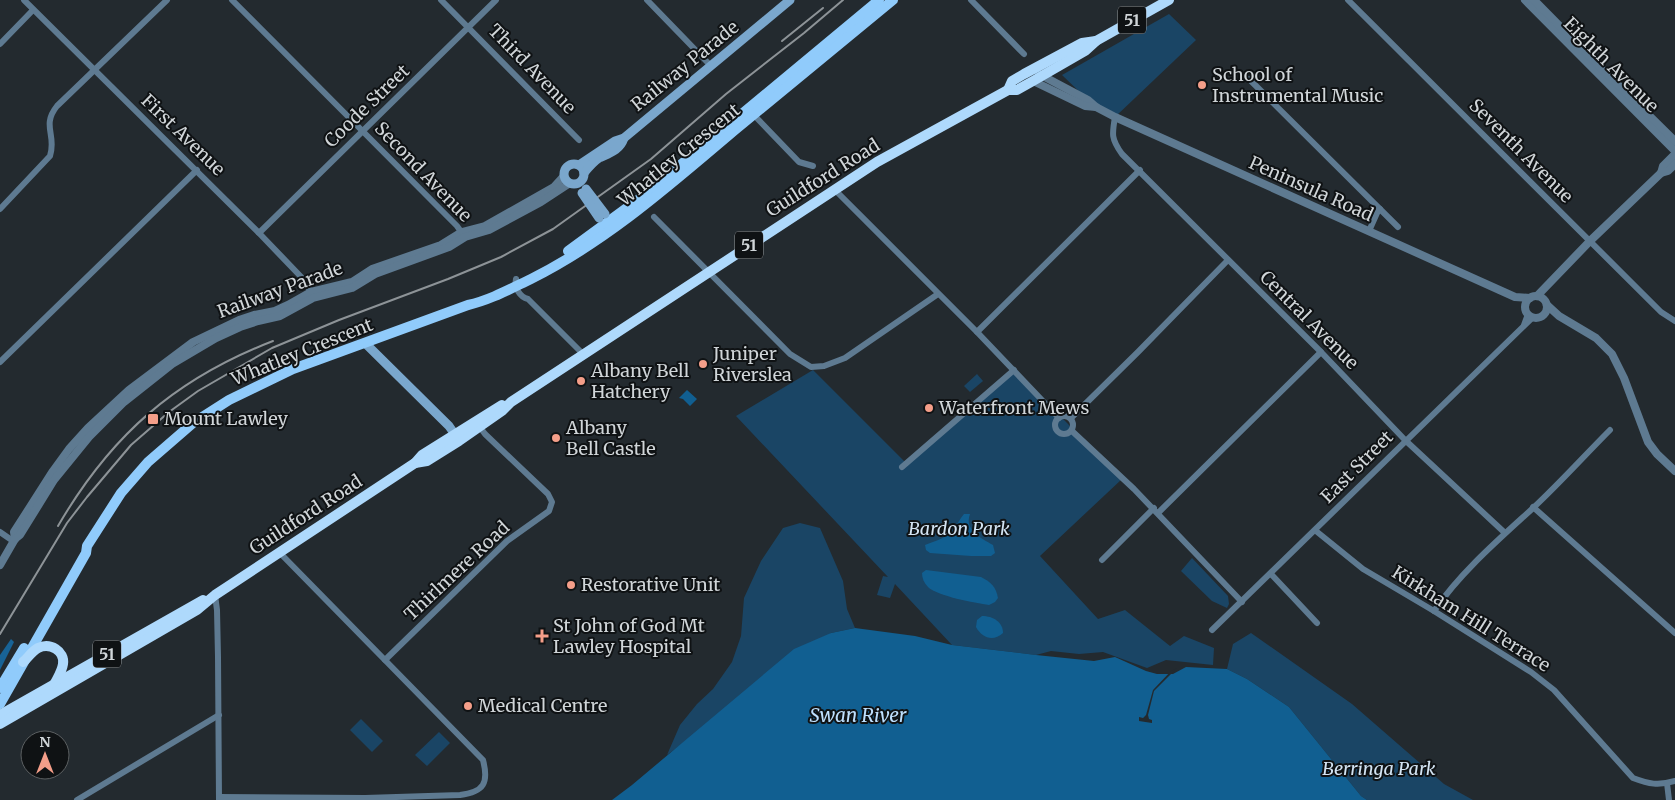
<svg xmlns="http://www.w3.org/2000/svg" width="1675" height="800" font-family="Merriweather,serif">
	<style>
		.green { fill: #1a4565 }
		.forest { fill: #186396 }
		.water { fill: #115f91 }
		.pier { fill: #232a2f }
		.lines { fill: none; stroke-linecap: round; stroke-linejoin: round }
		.minor { stroke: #5e7a91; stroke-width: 6 }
		.tertiary { stroke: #5e7a91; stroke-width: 8 }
		.secondary { stroke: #7aa7cd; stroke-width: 9 }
		.primary { stroke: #90cbfb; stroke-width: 10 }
		.trunk { stroke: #aed9fc; stroke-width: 10 }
		.rail { stroke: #8d9397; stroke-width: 2 }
		.secondary-bridge { stroke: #7aa7cd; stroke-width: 9 }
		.poi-dot { fill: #f49e89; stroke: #0f1214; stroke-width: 2 }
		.labels { text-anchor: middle; stroke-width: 4; stroke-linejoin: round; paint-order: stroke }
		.shield { fill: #0f1214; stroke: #969a9d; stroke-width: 1 }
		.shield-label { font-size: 16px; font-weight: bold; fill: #d0d5d8 }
		.street-label { font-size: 18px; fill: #d0d5d8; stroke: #0f1214 }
		.poi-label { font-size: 18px; fill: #d0d5d8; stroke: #0f1214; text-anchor: start }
		.park-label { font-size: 18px; font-style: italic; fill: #d3e4f3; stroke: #0f1214 }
		.water-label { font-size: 19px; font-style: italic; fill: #bee0fe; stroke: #0f1214 }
	</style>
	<rect width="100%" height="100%" fill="#232a2f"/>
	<g class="green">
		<polygon points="1169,14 1196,40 1115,117 1088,100 1062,75"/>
		<polygon points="813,370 906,463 1016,371 1122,479 1040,556 1098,619 1125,610 1170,646 1184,636 1214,648 1213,665 1166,660 1147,668 1103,652 1079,654 1051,651 1036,655 952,645 895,584 890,598 877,595 883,576 888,577 736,416"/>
		<polygon points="977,374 983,381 970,392 964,386"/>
		<polygon points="800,523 820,528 843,581 847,609 855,628 831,633 667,755 680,725 697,704 713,689 732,662 741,636 744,598 761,561 783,528"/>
		<polygon points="1192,558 1228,596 1229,604 1227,608 1212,601 1181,571"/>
		<polygon points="1251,633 1352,704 1444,784 1473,800 1367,800 1361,796 1289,707 1247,679 1227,669 1233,644"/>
		<polygon points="361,719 383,741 372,752 350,730"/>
		<polygon points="439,732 450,743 427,766 415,755"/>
	</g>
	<polygon class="forest" points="11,639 14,642 0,670 0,655"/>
	<g class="water">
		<polygon points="687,390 697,399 690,406 683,399 679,398"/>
		<path d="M 964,514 L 970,514 C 964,530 981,538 993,545 L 995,553 L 991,556 L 971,556 L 930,553 L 926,550 L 925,545 C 935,541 948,538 954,528 C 958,523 960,519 964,514 Z"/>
		<path d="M 926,570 L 981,577 C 991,582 996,587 998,598 L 995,602 L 989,605 C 975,603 937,596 928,587 C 924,583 922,578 922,573 Z"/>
		<path d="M 982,616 C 993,616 1003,622 1003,633 C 993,642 982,638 976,627 L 977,620 Z"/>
		<polygon points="855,628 915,636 952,645 1036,655 1094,661 1115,657 1146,671 1157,674 1173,674 1186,667 1227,669 1247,679 1289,707 1361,796 1367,800 612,800 632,785 794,649 831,633"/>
	</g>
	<polygon class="pier" points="1177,668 1154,691 1148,715 1149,719 1152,720 1152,723 1139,721 1139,717 1143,718 1146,715 1153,690 1171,671"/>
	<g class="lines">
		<g class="minor">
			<polyline points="24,0 259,233 306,282 312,296"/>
			<polyline points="232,0 457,226 464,236"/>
			<polyline points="441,0 579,140"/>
			<polyline points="647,0 711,66"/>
			<polyline points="971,0 1024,54"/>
			<polyline points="1348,0 1661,312 1675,321"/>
			<polyline points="0,44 33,10"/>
			<polyline points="1249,79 1398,227"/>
			<polyline points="751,112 799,162 813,166"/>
			<path d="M 1115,117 C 1112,134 1111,139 1122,154 L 1321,352 L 1405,440 L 1505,533"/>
			<polyline points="834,189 977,332 1059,418"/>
			<path d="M 0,209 L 50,156 C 57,135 41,126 57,106 L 167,0"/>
			<polyline points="654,217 790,354 811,367 824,366 845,358 938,294"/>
			<polyline points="1369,231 1377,213 1380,209"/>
			<polyline points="259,233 496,0"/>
			<path d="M 516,279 C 514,288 520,297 528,299 L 583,354"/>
			<polyline points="1524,325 1528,314"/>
			<polyline points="977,332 1140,170"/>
			<polyline points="0,362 197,170"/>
			<circle cx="1064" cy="425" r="9"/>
			<polyline points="1071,418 1138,352 1228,260"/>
			<polyline points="1072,431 1134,489 1242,602"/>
			<polyline points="902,467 1014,370"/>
			<polyline points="1533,507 1675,633"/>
			<polyline points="1158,513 1321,352"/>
			<path d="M 1316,531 L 1363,569 L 1434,611 L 1531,672 L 1554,690 L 1633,778 C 1649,784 1658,786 1675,781"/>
			<polyline points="0,532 13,541"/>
			<polyline points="1102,560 1154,508"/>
			<polyline points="1271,574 1317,623"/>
			<polyline points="215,595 217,610 218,657 219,800"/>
			<path d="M 1434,611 C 1461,572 1498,540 1532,509 C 1559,484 1584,456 1610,430"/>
			<polyline points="1212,630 1533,317"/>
			<polyline points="385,660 507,541 549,511 552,502 548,494 485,434 482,430 481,424"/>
			<polyline points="1667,783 1669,800"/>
			<path d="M 219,797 L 365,798 L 460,795 C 484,792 489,783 483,760 L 279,552"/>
			<polyline points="77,800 219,715"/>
		</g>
		<g class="tertiary">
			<polyline points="1525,0 1675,151"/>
			<polyline points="1534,0 1605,72 1675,141"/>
			<polyline points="1039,74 1088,100 1096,107 1115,117 1515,297 1530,298"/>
			<polyline points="1033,81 1085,106 1096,107"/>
			<polyline points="1661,173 1663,166 1675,154"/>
			<polyline points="1537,296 1590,241 1661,173 1668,171 1675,164"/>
			<circle cx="1536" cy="307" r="11"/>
			<polyline points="1547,305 1559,316 1596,338 1612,354 1624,378 1648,442 1657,454 1675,471"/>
			<polyline points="15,539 14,532 53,471 69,449 88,428 129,390 193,342 239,320 254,315 275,311 288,305 311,292 352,282 372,269 441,245 462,232 485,226 554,187 564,176"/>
			<polyline points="0,565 15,539 20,535 54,480 89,437 124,402 172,364 216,338 240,327 258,321 280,316 313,298 352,288 375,274 449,247 465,237 489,230 541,202 570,183"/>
		</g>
		<g class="secondary">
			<circle cx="574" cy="174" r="10"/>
			<polyline points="579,165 615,141 624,138 790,0"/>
			<path d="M 584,173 C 588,168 593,162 599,158 C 610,153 620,150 624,138"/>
			<polyline points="365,343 449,426 458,439"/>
		</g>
		<g class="primary">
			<polyline points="568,251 643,196 879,0"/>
			<polyline points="0,688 24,648"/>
			<path d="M 0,704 L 86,553 L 87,546 L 121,493 L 148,462 L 193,423 L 229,400 L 293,369 L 468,305 C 490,300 510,289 531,279 C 607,241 670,185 735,130 C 788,86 841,43 893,0"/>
		</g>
		<g class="trunk">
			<polyline points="1008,90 1012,81 1024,74 1082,43 1096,41"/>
			<polyline points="415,463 427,461 459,441 502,411 511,402 877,162 1008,90 1017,90 1033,81 1085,51 1096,41 1169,0"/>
			<path d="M 23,662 C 28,658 32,651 38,648 C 50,642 65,651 63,664 C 62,671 58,677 55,683"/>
			<polyline points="0,715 203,600"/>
			<polyline points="0,724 197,610 215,595 415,463 422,455 502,405"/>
		</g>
		<g class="rail">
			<polyline points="782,41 823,8"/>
			<path d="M 58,526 C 111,435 175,379 273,341"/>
			<polyline points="0,634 67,523 87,497 131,445 169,412 198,391 272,348 339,320 448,279 501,257 553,229 651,159 726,94 804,33 843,0"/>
		</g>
		<g class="secondary-bridge">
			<polyline points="586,189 605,214"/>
			<polyline points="582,193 599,218"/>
		</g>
	</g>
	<g class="poi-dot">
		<circle cx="1202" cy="85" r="5"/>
		<circle cx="703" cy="364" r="5"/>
		<circle cx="581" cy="381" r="5"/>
		<circle cx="929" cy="408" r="5"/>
		<rect x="147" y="413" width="12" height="12" rx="2.5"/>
		<circle cx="556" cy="438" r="5"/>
		<circle cx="571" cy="585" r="5"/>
		<path d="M539.5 628.5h5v5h5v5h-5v5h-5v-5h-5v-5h5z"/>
		<circle cx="468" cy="706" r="5"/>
	</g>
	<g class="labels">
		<g class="shield">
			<rect x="1118" y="6.5" width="28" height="27" rx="4"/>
			<rect x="735" y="231.5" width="28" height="27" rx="4"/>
			<rect x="93" y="640.5" width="28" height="27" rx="4"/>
		</g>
		<g class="shield-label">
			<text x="1132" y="26">51</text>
			<text x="749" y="251">51</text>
			<text x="107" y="660">51</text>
		</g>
		<g class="street-label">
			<text transform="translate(1611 65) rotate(45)" y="6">Eighth Avenue</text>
			<text transform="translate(685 66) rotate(-39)" y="6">Railway Parade</text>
			<text transform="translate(532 69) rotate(46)" y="6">Third Avenue</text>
			<text transform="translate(367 106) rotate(-44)" y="6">Coode Street</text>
			<text transform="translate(183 135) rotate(44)" y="6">First Avenue</text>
			<text transform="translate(1521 151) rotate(45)" y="6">Seventh Avenue</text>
			<text transform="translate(679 155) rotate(-39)" y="6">Whatley Crescent</text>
			<text transform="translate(423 172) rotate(46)" y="6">Second Avenue</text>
			<text transform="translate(823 178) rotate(-32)" y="6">Guildford Road</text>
			<text transform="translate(1311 189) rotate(24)" y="6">Peninsula Road</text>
			<text transform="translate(280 290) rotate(-20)" y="6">Railway Parade</text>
			<text transform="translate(1309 320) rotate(45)" y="6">Central Avenue</text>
			<text transform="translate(302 352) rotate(-22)" y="6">Whatley Crescent</text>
			<text transform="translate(1357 467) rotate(-45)" y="6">East Street</text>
			<text transform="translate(306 515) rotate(-33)" y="6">Guildford Road</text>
			<text transform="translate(457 571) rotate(-43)" y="6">Thirlmere Road</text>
			<text transform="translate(1471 619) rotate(32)" y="6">Kirkham Hill Terrace</text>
		</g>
		<g class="poi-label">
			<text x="1212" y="81">School of<tspan x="1212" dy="21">Instrumental Music</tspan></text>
			<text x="713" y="360">Juniper<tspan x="713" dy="21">Riverslea</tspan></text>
			<text x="591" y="377">Albany Bell<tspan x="591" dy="21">Hatchery</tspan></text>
			<text x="939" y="414">Waterfront Mews</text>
			<text x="164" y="425">Mount Lawley</text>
			<text x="566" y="434">Albany<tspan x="566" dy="21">Bell Castle</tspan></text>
			<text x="581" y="591">Restorative Unit</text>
			<text x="553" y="632">St John of God Mt<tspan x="553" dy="21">Lawley Hospital</tspan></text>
			<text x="478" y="712">Medical Centre</text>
		</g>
		<g class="park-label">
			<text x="959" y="535">Bardon Park</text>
			<text x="1379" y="775">Berringa Park</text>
		</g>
		<g class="water-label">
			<text x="858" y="722">Swan River</text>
		</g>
	</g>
	<g transform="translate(45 755)"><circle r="24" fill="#0f1214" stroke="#5c6062"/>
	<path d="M0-4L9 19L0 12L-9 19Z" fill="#f49e89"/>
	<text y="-8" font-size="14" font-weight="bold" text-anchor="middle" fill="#d0d5d8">N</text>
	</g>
</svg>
